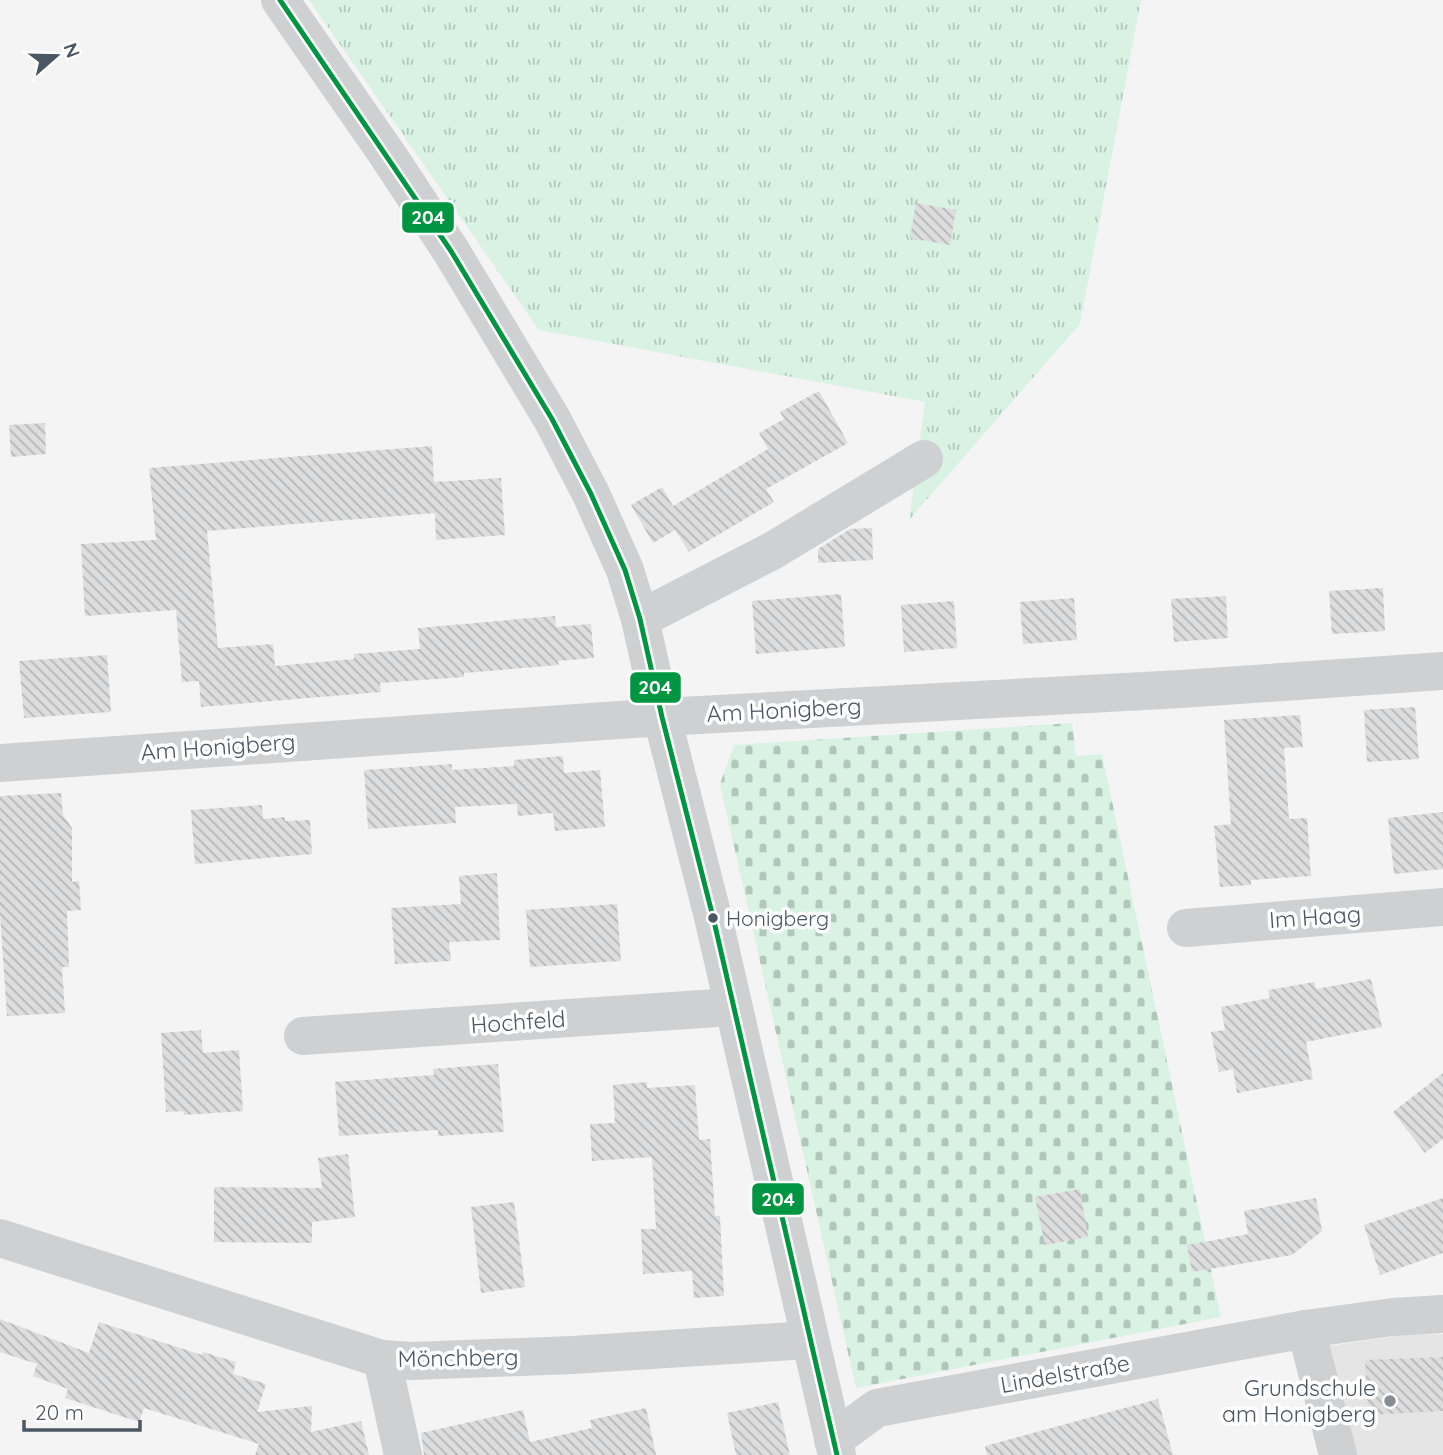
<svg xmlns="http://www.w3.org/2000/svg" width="1443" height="1455" font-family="Quicksand,sans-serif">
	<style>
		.education { fill: #e6e5e6 }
		.grass { fill: url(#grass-tufts) }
		.cemetery { fill: url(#cemetery-stones) }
		.building { fill: url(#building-back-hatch) }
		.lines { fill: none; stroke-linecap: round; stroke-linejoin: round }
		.minor { stroke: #ced0d2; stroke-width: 38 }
		.bus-1-casing { stroke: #fff; stroke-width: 10 }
		.bus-1 { stroke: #009641; stroke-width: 5 }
		.bus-dot { fill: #4a5661; stroke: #fff; stroke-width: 2.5 }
		.poi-dot { fill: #868d94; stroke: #fff; stroke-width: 2.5 }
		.labels { text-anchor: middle; stroke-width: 7; stroke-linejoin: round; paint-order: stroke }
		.bus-label { font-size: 21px; fill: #4a5661; stroke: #fff; text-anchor: start }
		.street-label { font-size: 23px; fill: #4a5661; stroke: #fff }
		.poi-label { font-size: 23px; fill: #4a5661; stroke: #fff; text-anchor: end }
		.line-badge { stroke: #fff; stroke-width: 2.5 }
		.badge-label { font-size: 19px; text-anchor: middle; font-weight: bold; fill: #fff }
	</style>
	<defs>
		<pattern id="grass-tufts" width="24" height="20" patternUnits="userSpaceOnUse" patternTransform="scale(1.75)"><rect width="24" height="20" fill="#d9f2e3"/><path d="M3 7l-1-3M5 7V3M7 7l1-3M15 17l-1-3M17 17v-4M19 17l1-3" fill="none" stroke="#b2c7bb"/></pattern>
		<pattern id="cemetery-stones" width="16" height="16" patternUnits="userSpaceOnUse" patternTransform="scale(1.75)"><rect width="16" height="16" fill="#d9f2e3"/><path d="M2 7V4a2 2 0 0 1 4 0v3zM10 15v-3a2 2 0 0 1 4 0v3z" fill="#b2c7bb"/></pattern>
		<pattern id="building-back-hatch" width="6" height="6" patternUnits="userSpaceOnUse" patternTransform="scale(1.75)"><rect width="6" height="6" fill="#ddddde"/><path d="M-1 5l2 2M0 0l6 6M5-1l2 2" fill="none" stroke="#b5b6b7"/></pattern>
	</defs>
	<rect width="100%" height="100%" fill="#f4f4f4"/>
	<polygon class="education" points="1443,1334 1443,1455 1350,1455 1323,1347 1404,1335"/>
	<polygon class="grass" points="309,0 1141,0 1080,324 909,520 925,402 539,330"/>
	<polygon class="cemetery" points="1072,723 1076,756 1102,754 1221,1317 856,1388 720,784 734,745"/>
	<g class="building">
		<polygon points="916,203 956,210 950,245 910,238"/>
		<polygon points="819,391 848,443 766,489 774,502 689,552 675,530 653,543 631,505 662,487 673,506 768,449 759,433 784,419 780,412"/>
		<polygon points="45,423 46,454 11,457 9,425"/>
		<polygon points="432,446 434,482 501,478 505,535 436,540 435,513 207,531 218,648 273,644 275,666 354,659 354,654 420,649 418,628 555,616 556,627 591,624 594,658 558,661 559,665 464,673 464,677 380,683 381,692 201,707 199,681 182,682 176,610 85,616 81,544 156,540 149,468"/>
		<polygon points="872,528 873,560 818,563 818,549 850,529"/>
		<polygon points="1383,588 1385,631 1332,634 1329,591"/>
		<polygon points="841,594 845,647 756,654 752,601"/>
		<polygon points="1226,596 1228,638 1174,642 1171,599"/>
		<polygon points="1074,598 1077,640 1023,644 1020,602"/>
		<polygon points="954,601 957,648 904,652 901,605"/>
		<polygon points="107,655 111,712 24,718 19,661"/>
		<polygon points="1415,707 1419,759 1367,762 1364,710"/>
		<polygon points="1300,715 1303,747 1284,748 1289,819 1307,818 1311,876 1251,880 1251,885 1220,887 1214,826 1231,824 1224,720"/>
		<polygon points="563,756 564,773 600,770 605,827 555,831 553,813 518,816 517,804 455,807 456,823 368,829 364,770 452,764 452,770 514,766 514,760"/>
		<polygon points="61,793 63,815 72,828 72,882 79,881 81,910 67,911 69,967 62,967 65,1013 7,1016 0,914 0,796"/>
		<polygon points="262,805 263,819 285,817 285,821 310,820 312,854 195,864 191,810"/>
		<polygon points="1443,812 1443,869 1394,874 1388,818"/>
		<polygon points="497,873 500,940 449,942 451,961 395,964 391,908 461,904 459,876"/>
		<polygon points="617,904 621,961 530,967 526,910"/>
		<polygon points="1371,979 1382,1027 1306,1042 1313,1079 1237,1093 1233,1069 1219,1072 1211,1032 1225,1030 1221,1007 1270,998 1268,990 1314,982 1316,989"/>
		<polygon points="201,1030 203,1053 239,1050 243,1111 184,1115 183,1111 166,1112 161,1033"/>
		<polygon points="498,1064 504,1132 438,1136 438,1130 339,1136 335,1082 434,1075 433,1069"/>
		<polygon points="1443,1073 1443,1139 1425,1153 1393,1112"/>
		<polygon points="647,1082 647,1088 695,1085 699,1140 710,1139 715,1216 720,1216 724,1296 694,1298 692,1271 643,1274 641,1229 656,1229 652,1157 592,1161 590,1124 615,1123 613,1085"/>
		<polygon points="348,1154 355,1217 312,1222 312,1243 214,1242 214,1187 322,1188 318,1158"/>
		<polygon points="1080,1189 1088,1237 1045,1245 1035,1197"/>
		<polygon points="1316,1198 1322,1231 1292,1255 1192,1272 1187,1245 1248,1234 1244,1211"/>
		<polygon points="1443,1198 1443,1253 1380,1275 1364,1225"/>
		<polygon points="514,1202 525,1287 481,1293 471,1207"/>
		<polygon points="0,1319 89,1353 99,1322 202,1355 203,1352 236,1362 233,1374 266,1384 257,1412 312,1406 311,1432 361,1421 369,1455 255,1455 259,1444 144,1408 139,1422 65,1398 68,1389 33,1376 37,1364 0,1352"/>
		<polygon points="1443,1357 1443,1411 1368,1415 1365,1360"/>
		<polygon points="1158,1399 1173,1455 987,1455 985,1446"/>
		<polygon points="778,1402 790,1455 736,1455 727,1413"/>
		<polygon points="646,1408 656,1455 424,1455 421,1433 523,1410 530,1442 592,1428 590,1420"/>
	</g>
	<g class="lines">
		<g class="minor">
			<polyline points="280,0 387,154 451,251 552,419 591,494 625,570 640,619 662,717 713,917 837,1455"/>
			<polyline points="640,619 772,551 924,459"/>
			<polyline points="0,763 662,717 1181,689 1443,671"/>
			<polyline points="1186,928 1443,907"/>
			<polyline points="303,1036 732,1007"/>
			<polyline points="0,1238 382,1359 413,1361 572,1355 809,1340"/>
			<polyline points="1306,1329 1338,1455"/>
			<polyline points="382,1359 403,1455"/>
			<polyline points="833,1440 877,1408 1306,1329 1393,1317 1443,1314"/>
		</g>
		<g class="bus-1-casing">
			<polyline id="bus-1" points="280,0 451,251 552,419 591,494 625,570 640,619 662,717 713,917 837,1455"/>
		</g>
		<use href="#bus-1" class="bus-1"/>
	</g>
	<circle class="bus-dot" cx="713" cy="918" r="6"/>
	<circle class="poi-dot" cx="1390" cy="1401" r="7"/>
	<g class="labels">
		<g class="bus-label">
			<text x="726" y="926">Honigberg</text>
		</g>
		<g class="street-label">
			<text transform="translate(784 710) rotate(-3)" y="8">Am Honigberg</text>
			<text transform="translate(218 747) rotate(-4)" y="8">Am Honigberg</text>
			<text transform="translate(1315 917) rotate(-4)" y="8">Im Haag</text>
			<text transform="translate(518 1022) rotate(-4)" y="8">Hochfeld</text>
			<text transform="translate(458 1358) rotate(-1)" y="8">Mönchberg</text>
			<text transform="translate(1065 1374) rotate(-10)" y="8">Lindelstraße</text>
		</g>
		<g class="poi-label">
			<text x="1376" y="1396">Grundschule<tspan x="1376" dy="26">am Honigberg</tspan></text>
		</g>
	</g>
	<g class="line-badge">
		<rect x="401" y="201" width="54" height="33" rx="7" fill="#009641"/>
		<rect x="629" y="671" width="53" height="33" rx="7" fill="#009641"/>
		<rect x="751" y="1182" width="54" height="34" rx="7" fill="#009641"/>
	</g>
	<g class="badge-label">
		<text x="428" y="224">204</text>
		<text x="655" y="694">204</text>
		<text x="778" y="1206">204</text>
	</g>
	<g transform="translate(56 56) rotate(70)" stroke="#ffffff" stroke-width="5" paint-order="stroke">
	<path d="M0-5L12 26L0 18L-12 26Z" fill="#4a5661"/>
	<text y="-10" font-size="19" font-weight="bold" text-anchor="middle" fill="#4a5661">N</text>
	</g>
	<path d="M24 1420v10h116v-10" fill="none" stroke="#4a5661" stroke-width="3.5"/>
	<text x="35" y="1420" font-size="21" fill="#4a5661" stroke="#ffffff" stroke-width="5" paint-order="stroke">20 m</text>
</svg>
